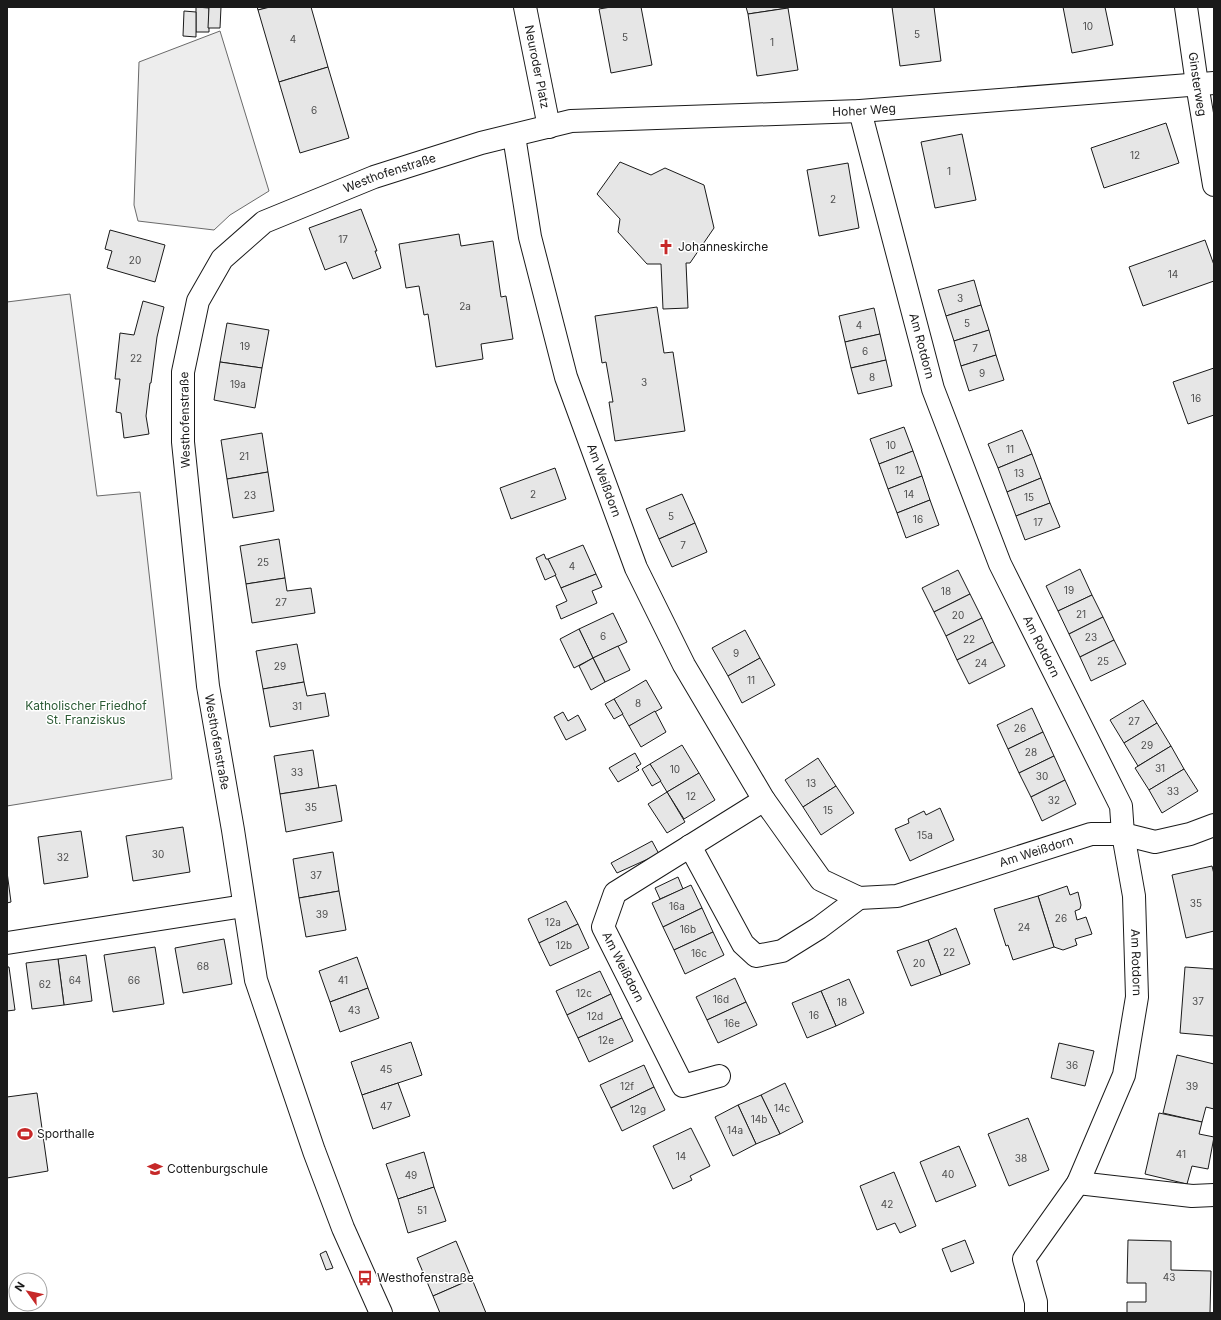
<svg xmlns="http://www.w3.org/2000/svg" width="1221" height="1320" font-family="Inter,sans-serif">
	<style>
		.built { fill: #ededed; stroke: #6a6a6a }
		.building { fill: #e6e6e6; stroke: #1a1a1a }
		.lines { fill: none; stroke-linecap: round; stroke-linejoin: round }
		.minor-casing { stroke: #1a1a1a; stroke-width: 24 }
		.minor { stroke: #fff; stroke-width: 22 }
		.labels { text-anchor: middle; stroke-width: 3; stroke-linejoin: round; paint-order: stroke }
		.number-label { font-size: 10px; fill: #4d4d4d }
		.street-label { font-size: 12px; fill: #1a1a1a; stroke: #fff }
		.poi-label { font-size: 12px; fill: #1a1a1a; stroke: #fff; text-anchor: start }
		.park-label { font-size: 12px; fill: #2b5a34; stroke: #fff }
	</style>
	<rect width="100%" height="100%" fill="#fff"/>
	<g class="built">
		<polygon points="220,31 269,191 230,215 214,230 138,221 134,205 139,62"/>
		<polygon points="70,294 97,496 140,492 172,779 7,806 7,302"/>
	</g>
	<g class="building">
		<polygon points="196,7 209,8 209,32 196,32"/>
		<polygon points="209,7 221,7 220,28 208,28"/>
		<polygon points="257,7 270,7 258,10"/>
		<polygon points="270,7 311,7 328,67 279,82 258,10"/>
		<polygon points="611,7 641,7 652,65 611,73 599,9"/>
		<polygon points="746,7 788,7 788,8 748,14"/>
		<polygon points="892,7 934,7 941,61 900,66"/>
		<polygon points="1063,7 1105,7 1113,45 1072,53"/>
		<polygon points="788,8 798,70 757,76 748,14"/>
		<polygon points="184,11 196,12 196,37 183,36"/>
		<polygon points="328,67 349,138 300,153 279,82"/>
		<polygon points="1166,123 1179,163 1104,188 1091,148"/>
		<polygon points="962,134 976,200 935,208 921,142"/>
		<polygon points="620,162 651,175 665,168 704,185 714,228 690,263 686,263 688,308 663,309 661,264 647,264 618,232 620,219 597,194"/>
		<polygon points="848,163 859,228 819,236 807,170"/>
		<polygon points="361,209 377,251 375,251 381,268 353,279 346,262 325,270 309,228"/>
		<polygon points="110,230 165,245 155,282 107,268 112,251 105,249"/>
		<polygon points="459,234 461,246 493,241 501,297 506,296 513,339 481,344 483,359 436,367 428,314 424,315 419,286 406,288 399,244"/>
		<polygon points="1205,240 1214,265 1214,281 1143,306 1129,267"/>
		<polygon points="974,280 981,305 946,316 938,290"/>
		<polygon points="143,301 164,307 157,337 151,383 150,383 146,416 149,434 124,438 121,413 116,412 120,379 115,379 120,333 134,335"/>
		<polygon points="981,305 989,330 954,341 946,316"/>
		<polygon points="657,307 664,353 673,352 685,431 615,441 609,402 613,402 606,362 602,363 595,316"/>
		<polygon points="874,308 880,334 845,342 839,316"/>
		<polygon points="227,323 269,330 262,368 220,362"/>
		<polygon points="989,330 996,355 961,366 954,341"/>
		<polygon points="880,334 886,360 851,368 845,342"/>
		<polygon points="996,355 1004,380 969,391 961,366"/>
		<polygon points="886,360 892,386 858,394 851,368"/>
		<polygon points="220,362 262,368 255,408 214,400"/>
		<polygon points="1214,368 1214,415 1188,424 1173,382"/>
		<polygon points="904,427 913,451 879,464 870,439"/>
		<polygon points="1022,430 1032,454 998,468 988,444"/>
		<polygon points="262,433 268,472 227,479 221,440"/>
		<polygon points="913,451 922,476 888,489 879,464"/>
		<polygon points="1032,454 1041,478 1007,492 998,468"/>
		<polygon points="555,468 566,499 511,519 500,488"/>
		<polygon points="268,472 274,511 233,518 227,479"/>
		<polygon points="922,476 930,500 897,513 888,489"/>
		<polygon points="1041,478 1050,503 1016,516 1007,492"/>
		<polygon points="682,494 695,523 659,539 646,509"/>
		<polygon points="930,500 939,525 906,538 897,513"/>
		<polygon points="1050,503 1060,527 1025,540 1016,516"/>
		<polygon points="695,523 707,552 672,567 659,539"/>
		<polygon points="279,539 285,578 246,584 240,546"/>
		<polygon points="583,545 596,574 561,588 548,559"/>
		<polygon points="544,554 546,559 548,559 556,575 545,580 536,558"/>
		<polygon points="1080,569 1092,595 1058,611 1046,586"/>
		<polygon points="958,570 970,594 934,612 922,588"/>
		<polygon points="596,574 602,587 592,591 597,603 561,619 556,606 567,601 561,588"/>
		<polygon points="285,578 287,591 311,588 315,613 252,623 246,584"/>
		<polygon points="970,594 982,618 946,636 934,612"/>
		<polygon points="1092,595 1103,617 1069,634 1058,611"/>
		<polygon points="613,613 627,642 593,658 579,629"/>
		<polygon points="1103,617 1114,640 1080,657 1069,634"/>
		<polygon points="982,618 993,642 957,660 946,636"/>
		<polygon points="579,629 593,658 574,668 560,639"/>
		<polygon points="745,630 760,658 728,676 712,648"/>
		<polygon points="1114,640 1126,664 1091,681 1080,657"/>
		<polygon points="993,642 1005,666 969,684 957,660"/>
		<polygon points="297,644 304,682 263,689 256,651"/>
		<polygon points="618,646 630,670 605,682 593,658"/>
		<polygon points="593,658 605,682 591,690 579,666"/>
		<polygon points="760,658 775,685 742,703 728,676"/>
		<polygon points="646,680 662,708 629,726 614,699"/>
		<polygon points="304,682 307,696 325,693 329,716 270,727 263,689"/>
		<polygon points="614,699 623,714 614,719 605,704"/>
		<polygon points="1143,700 1157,723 1124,743 1110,720"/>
		<polygon points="1032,708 1043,732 1008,749 997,725"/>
		<polygon points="655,711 666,732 641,747 629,726"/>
		<polygon points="563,712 568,721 578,715 586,730 566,740 554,717"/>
		<polygon points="1157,723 1171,746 1138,766 1124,743"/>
		<polygon points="1043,732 1054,756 1019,773 1008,749"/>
		<polygon points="682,745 699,773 667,792 650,764"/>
		<polygon points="1171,746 1184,769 1149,790 1135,768"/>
		<polygon points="313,750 319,788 280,794 274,756"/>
		<polygon points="635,753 641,764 636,767 639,770 618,782 609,768"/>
		<polygon points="1054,756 1065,780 1031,797 1019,773"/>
		<polygon points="818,758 836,786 803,807 785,780"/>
		<polygon points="650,764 661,781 652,786 642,769"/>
		<polygon points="1184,769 1198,791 1162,813 1149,790"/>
		<polygon points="699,773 715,800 684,819 667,792"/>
		<polygon points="1065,780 1076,804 1042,821 1031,797"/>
		<polygon points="336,785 342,821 286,832 280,794"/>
		<polygon points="836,786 854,813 821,835 803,807"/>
		<polygon points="667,792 685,822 667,833 648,804"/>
		<polygon points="940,808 954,840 910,861 895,829 909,823 908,819 924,811 926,815"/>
		<polygon points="183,827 190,872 133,881 126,836"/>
		<polygon points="81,831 88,877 44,884 38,837"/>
		<polygon points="652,841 659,854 617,873 611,863"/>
		<polygon points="333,852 339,891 299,898 293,859"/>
		<polygon points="1212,866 1214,874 1214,931 1186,938 1172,875"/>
		<polygon points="7,872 11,902 7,903"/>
		<polygon points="678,877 683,889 660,899 655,888"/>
		<polygon points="691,885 702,908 663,927 652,903"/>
		<polygon points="1067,886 1070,895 1078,892 1081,905 1080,909 1075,911 1077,920 1086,917 1092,934 1075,939 1077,945 1063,950 1054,947 1038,896"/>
		<polygon points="339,891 346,930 306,937 299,898"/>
		<polygon points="1038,896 1054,947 1013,960 1008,945 1006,946 994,909"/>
		<polygon points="566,901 578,924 539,943 528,919"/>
		<polygon points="702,908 713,932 674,950 663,927"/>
		<polygon points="578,924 589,948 550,966 539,943"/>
		<polygon points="956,928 970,964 941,975 928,940"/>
		<polygon points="713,932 724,955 685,974 674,950"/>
		<polygon points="224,939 232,984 183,993 175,948"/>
		<polygon points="928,940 941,975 911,986 897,951"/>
		<polygon points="155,947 164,1004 113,1012 104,955"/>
		<polygon points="86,955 92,1001 64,1005 58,959"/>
		<polygon points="357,957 368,988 330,1002 319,971"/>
		<polygon points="58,959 64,1005 32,1009 26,963"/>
		<polygon points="7,967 9,967 15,1010 7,1011"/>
		<polygon points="1185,967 1214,969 1214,1036 1180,1033"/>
		<polygon points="600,971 611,994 567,1015 556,991"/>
		<polygon points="735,978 746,1002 707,1020 696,997"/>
		<polygon points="849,979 864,1013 836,1026 821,991"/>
		<polygon points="368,988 379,1018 340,1032 330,1002"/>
		<polygon points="821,991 836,1026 807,1038 792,1003"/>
		<polygon points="611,994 622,1018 578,1038 567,1015"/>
		<polygon points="746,1002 757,1025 718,1043 707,1020"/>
		<polygon points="622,1018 633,1041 589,1062 578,1038"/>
		<polygon points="411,1042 422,1075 362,1095 351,1062"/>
		<polygon points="1059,1043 1094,1051 1085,1086 1051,1078"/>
		<polygon points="1177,1055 1214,1064 1214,1109 1206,1107 1202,1122 1163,1113"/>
		<polygon points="644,1065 654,1087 611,1108 600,1085"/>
		<polygon points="398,1083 410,1116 373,1129 362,1095"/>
		<polygon points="785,1083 803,1122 780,1134 761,1095"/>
		<polygon points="654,1087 665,1110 622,1131 611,1108"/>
		<polygon points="37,1093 48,1171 7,1178 7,1097"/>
		<polygon points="761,1095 780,1134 756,1144 738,1105"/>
		<polygon points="738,1105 756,1144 733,1156 715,1117"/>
		<polygon points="1159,1113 1202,1122 1199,1134 1214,1137 1208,1169 1192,1166 1187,1184 1145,1174"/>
		<polygon points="1028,1118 1049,1170 1009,1186 988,1134"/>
		<polygon points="691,1128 710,1166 690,1176 692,1180 673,1189 653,1146"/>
		<polygon points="959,1146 976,1186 936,1202 920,1162"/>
		<polygon points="424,1152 434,1187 398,1199 386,1164"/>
		<polygon points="894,1172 916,1226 900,1233 895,1223 877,1230 860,1186"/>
		<polygon points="434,1187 446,1221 408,1233 398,1199"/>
		<polygon points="965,1240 974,1263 951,1272 942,1249"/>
		<polygon points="1128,1240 1171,1241 1171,1270 1211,1271 1210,1313 1127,1313 1127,1302 1146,1302 1146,1283 1127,1283"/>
		<polygon points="456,1241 472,1279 433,1296 417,1258"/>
		<polygon points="326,1251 333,1268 326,1270 320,1254"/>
		<polygon points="472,1279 486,1313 440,1313 433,1296"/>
	</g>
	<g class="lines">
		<g class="minor-casing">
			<g id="minor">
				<path id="s1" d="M 525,7 L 549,127"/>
				<path id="s2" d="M 1186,7 L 1197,84 L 1214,185"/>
				<path id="s3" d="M 860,111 L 933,389 L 1000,564 L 1121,806 L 1123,834 L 1134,896 L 1137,997 L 1124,1075 L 1078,1183 L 1024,1259 L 1036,1302 L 1036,1313"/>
				<path id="s4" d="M 514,136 L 530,237 L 566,377 L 636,568 L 684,665 L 764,800 L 821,880 L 859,898 L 897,896 L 1091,834 L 1123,834 L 1155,842 L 1190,834 L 1214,825"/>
				<polyline points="690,846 743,944 756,956 782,951 819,928 859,898"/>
				<polyline points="7,943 244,906"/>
				<polyline points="719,1076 683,1086 603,927 615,893 764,800"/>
				<polyline points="1078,1183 1192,1196 1214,1195"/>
				<path id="s5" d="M 381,1313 L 343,1228 L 314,1151 L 256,980 L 233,830 L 208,686 L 183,442 L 183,372 L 198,301 L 222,259 L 264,222 L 374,177 L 481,143 L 571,121 L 860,111 L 1214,83"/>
			</g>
		</g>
		<use href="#minor" class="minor"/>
	</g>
	<defs>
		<g id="church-bare" transform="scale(1.2)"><path d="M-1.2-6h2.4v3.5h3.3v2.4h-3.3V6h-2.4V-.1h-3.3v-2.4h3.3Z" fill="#c62828" stroke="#fff" stroke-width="2.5" paint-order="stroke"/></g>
		<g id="stadium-bare" transform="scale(1.2)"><path d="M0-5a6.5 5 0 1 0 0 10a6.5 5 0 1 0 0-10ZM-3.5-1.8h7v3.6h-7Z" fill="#c62828" stroke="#fff" stroke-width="2.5" paint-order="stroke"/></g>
		<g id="school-bare" transform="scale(1.2)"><path d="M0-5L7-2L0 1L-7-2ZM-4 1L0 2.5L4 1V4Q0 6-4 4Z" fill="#c62828" stroke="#fff" stroke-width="2.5" paint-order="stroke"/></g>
		<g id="bus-bare" transform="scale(1.2)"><path d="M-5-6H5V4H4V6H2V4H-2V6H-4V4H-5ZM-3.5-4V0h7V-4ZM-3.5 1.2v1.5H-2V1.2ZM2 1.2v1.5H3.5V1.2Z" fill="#c62828" stroke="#fff" stroke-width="2.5" paint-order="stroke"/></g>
	</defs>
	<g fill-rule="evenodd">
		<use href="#church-bare" x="666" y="247"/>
		<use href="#stadium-bare" x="25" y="1134"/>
		<use href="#school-bare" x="155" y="1169"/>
		<use href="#bus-bare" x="365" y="1278"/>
	</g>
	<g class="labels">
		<g class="number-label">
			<text x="1088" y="30">10</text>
			<text x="917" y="38">5</text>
			<text x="625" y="41">5</text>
			<text x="293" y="43">4</text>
			<text x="772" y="46">1</text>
			<text x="314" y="114">6</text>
			<text x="1135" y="159">12</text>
			<text x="949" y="175">1</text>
			<text x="833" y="203">2</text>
			<text x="343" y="243">17</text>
			<text x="135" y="264">20</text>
			<text x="1173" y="278">14</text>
			<text x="960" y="302">3</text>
			<text x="465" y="310">2a</text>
			<text x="967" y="327">5</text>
			<text x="859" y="329">4</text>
			<text x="245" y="350">19</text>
			<text x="975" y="352">7</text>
			<text x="865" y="355">6</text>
			<text x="136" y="362">22</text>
			<text x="982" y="377">9</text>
			<text x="872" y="381">8</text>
			<text x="644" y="386">3</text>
			<text x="238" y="388">19a</text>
			<text x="1196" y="402">16</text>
			<text x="891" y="449">10</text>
			<text x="1010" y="453">11</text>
			<text x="244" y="460">21</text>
			<text x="900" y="474">12</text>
			<text x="1019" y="477">13</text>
			<text x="533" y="498">2</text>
			<text x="909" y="498">14</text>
			<text x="250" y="499">23</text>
			<text x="1029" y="501">15</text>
			<text x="671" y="520">5</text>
			<text x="918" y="523">16</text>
			<text x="1038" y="526">17</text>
			<text x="683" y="549">7</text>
			<text x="263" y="566">25</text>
			<text x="572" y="570">4</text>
			<text x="1069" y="594">19</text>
			<text x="946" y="595">18</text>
			<text x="281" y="606">27</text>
			<text x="1081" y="618">21</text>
			<text x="958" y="619">20</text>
			<text x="603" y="640">6</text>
			<text x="1091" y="641">23</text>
			<text x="969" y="643">22</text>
			<text x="736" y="657">9</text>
			<text x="1103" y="665">25</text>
			<text x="981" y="667">24</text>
			<text x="280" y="670">29</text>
			<text x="751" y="684">11</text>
			<text x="638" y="707">8</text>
			<text x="297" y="710">31</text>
			<text x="1134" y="725">27</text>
			<text x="1020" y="732">26</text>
			<text x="1147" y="749">29</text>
			<text x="1031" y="756">28</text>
			<text x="1160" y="772">31</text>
			<text x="675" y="773">10</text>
			<text x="297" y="776">33</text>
			<text x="1042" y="780">30</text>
			<text x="811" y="787">13</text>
			<text x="1173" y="795">33</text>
			<text x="691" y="800">12</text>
			<text x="1054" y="804">32</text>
			<text x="311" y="811">35</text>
			<text x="828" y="814">15</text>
			<text x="925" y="839">15a</text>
			<text x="158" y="858">30</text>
			<text x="63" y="861">32</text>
			<text x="316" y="879">37</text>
			<text x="1196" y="907">35</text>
			<text x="677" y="910">16a</text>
			<text x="322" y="918">39</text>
			<text x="1061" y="922">26</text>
			<text x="553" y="926">12a</text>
			<text x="1024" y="931">24</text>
			<text x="688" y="933">16b</text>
			<text x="564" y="949">12b</text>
			<text x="949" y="956">22</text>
			<text x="699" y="957">16c</text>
			<text x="919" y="967">20</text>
			<text x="203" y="970">68</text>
			<text x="75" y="984">64</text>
			<text x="134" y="984">66</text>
			<text x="343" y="984">41</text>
			<text x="45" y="988">62</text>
			<text x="584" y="997">12c</text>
			<text x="721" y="1003">16d</text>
			<text x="1198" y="1005">37</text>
			<text x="842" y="1006">18</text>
			<text x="354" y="1014">43</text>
			<text x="814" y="1019">16</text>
			<text x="595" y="1020">12d</text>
			<text x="732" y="1027">16e</text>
			<text x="606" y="1044">12e</text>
			<text x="1072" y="1069">36</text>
			<text x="386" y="1073">45</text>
			<text x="627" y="1090">12f</text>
			<text x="1192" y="1090">39</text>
			<text x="386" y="1110">47</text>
			<text x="782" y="1112">14c</text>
			<text x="638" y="1113">12g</text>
			<text x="759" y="1123">14b</text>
			<text x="735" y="1134">14a</text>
			<text x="1181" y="1158">41</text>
			<text x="681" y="1160">14</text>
			<text x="1021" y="1162">38</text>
			<text x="948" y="1178">40</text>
			<text x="411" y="1179">49</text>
			<text x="887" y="1208">42</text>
			<text x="422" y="1214">51</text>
			<text x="1169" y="1281">43</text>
		</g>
		<g class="street-label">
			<text dy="4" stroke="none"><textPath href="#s1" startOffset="61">Neuroder Platz</textPath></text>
			<text dy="4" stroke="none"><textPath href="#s2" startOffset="78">Ginsterweg</textPath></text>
			<text dy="4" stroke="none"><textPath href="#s5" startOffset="1763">Hoher Weg</textPath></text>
			<text dy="4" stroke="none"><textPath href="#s5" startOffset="1281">Westhofenstraße</textPath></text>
			<text dy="4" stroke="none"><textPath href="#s3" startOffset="243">Am Rotdorn</textPath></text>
			<text transform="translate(185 420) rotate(-91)" y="4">Westhofenstraße</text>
			<text dy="4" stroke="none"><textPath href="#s4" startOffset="357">Am Weißdorn</textPath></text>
			<text dy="4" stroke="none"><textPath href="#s3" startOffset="567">Am Rotdorn</textPath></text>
			<text transform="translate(217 742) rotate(80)" y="4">Westhofenstraße</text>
			<text dy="4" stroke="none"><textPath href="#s4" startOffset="1040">Am Weißdorn</textPath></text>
			<text dy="4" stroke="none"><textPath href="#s3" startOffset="903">Am Rotdorn</textPath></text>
			<text transform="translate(623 967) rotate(63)" y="4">Am Weißdorn</text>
		</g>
		<g class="poi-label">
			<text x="678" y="251">Johanneskirche</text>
			<text x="37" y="1138">Sporthalle</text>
			<text x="167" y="1173">Cottenburgschule</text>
			<text x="377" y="1282">Westhofenstraße</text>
		</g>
		<g class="park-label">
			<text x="86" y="710">Katholischer Friedhof<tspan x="86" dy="14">St. Franziskus</tspan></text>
		</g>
	</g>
	<rect width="1221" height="1320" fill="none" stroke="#1a1a1a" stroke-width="16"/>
	<g transform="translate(28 1292) rotate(303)"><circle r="19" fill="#ffffff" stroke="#a3a3a3"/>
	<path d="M0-3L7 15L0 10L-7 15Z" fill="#c62828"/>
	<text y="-6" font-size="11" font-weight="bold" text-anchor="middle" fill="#1a1a1a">N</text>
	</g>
</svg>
